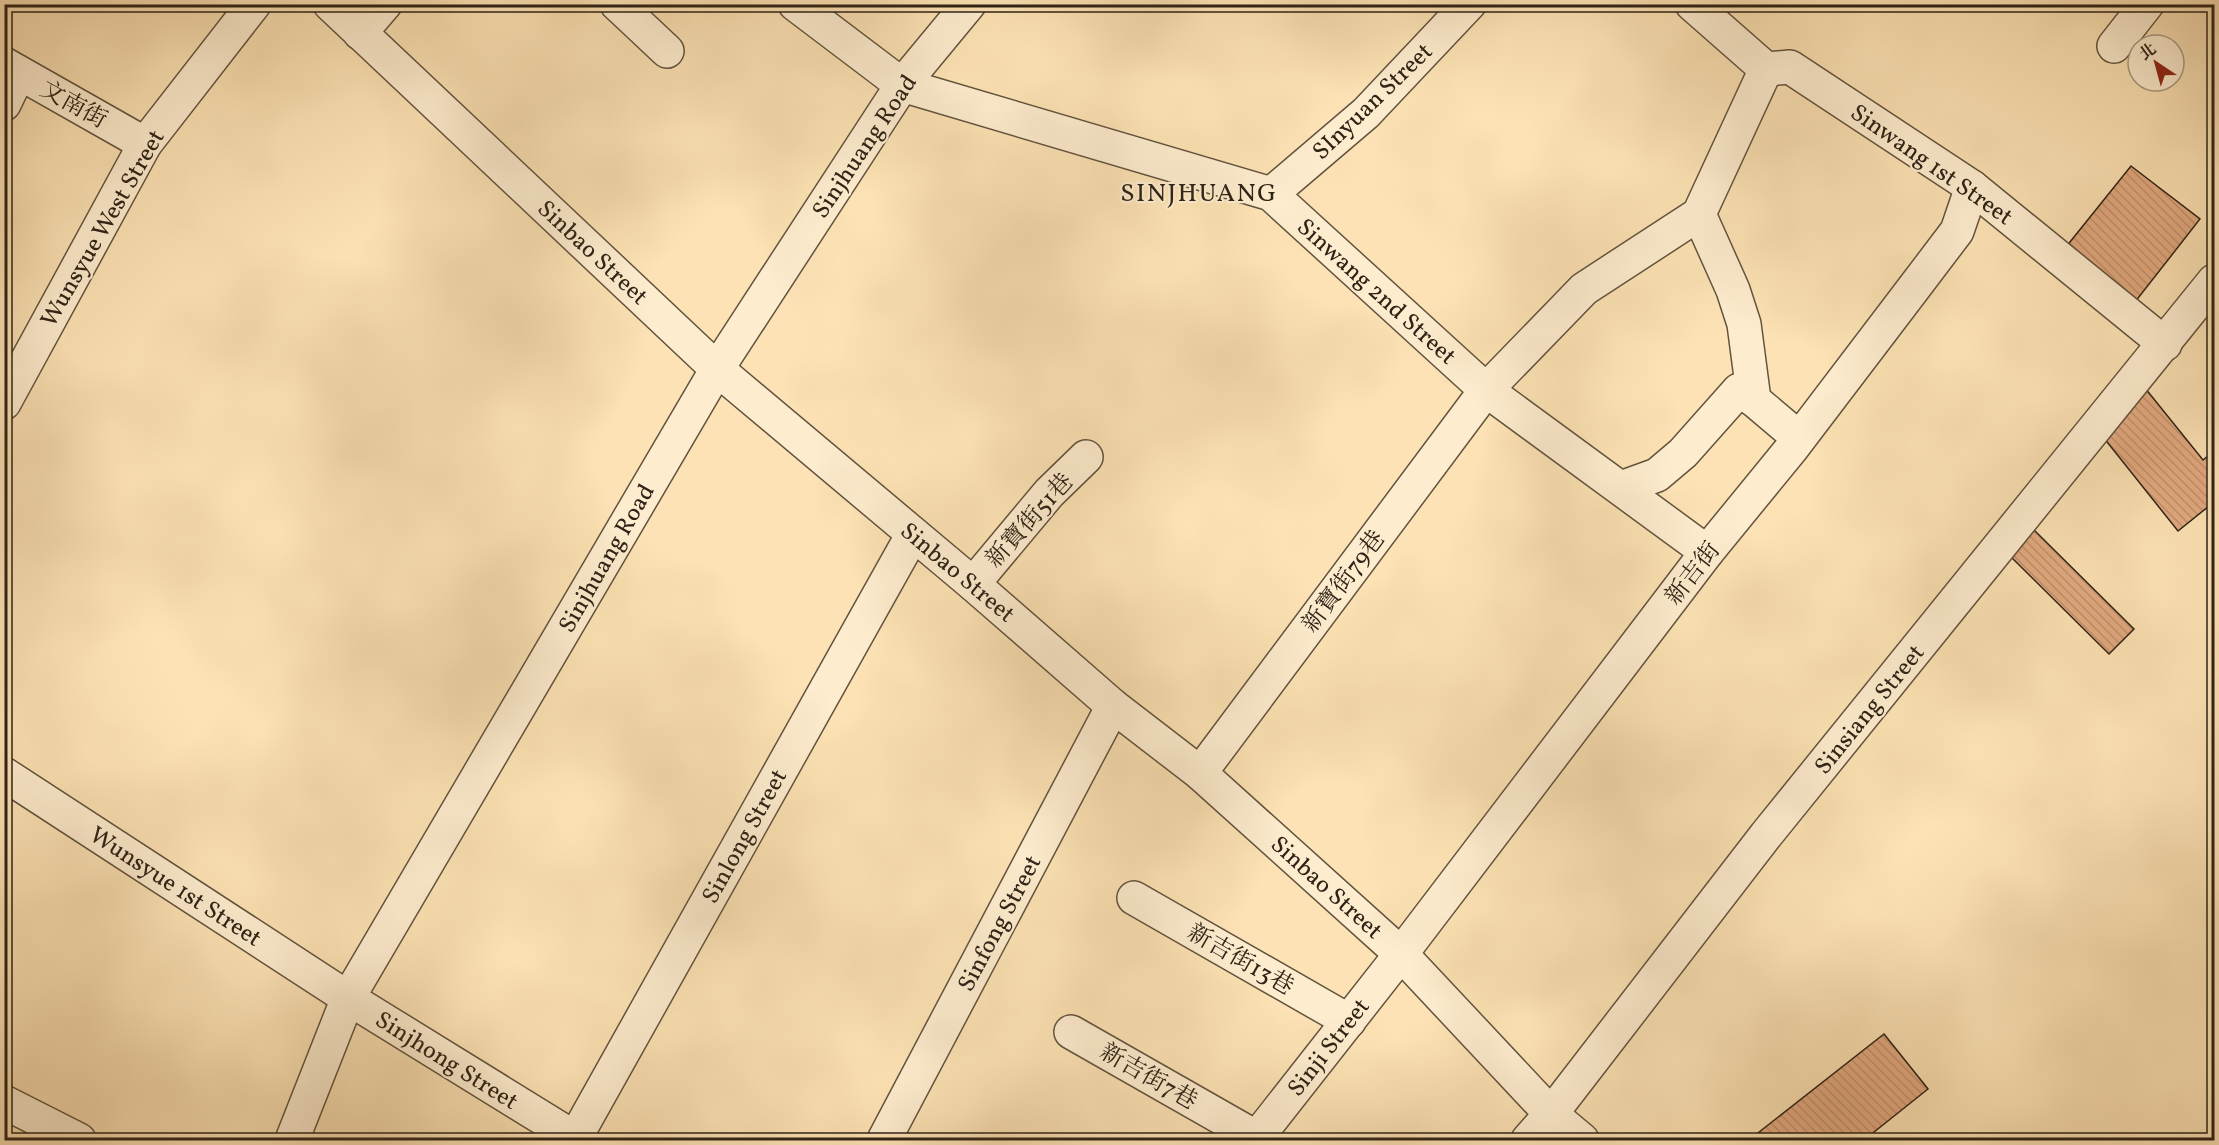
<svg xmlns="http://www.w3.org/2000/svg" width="2219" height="1145" font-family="Vollkorn,'Noto Serif TC',serif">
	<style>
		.building { fill: url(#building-back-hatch); stroke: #2e2316; stroke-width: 1.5 }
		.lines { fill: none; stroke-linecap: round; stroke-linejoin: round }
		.minor-casing { stroke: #62533e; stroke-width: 36 }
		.minor { stroke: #fdecce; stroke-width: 33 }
		.labels { text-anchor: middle; stroke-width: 4.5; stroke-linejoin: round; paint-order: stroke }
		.street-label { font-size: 24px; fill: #2e2316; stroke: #fdecce }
		.neighbourhood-label { font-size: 26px; letter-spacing: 1.5px; fill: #2e2316; stroke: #fdecce }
	</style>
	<defs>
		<pattern id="building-back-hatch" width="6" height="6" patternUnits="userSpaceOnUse" patternTransform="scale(1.5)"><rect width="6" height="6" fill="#e2a97f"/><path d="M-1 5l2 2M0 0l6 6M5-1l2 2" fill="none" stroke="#c2916d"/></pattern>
	</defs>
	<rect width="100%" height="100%" fill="#fce2b4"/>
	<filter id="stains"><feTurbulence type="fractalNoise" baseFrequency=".00333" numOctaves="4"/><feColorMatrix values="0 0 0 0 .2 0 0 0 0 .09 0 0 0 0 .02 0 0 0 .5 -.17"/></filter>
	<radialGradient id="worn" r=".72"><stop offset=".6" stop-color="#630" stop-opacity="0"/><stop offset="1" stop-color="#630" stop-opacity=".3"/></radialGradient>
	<g class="building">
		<polygon points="2131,166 2200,219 2135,302 2066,247"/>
		<polygon points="2145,388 2203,460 2214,451 2214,502 2178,531 2096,428"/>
		<polygon points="2031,527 2134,629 2109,654 2006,552"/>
		<polygon points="1884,1034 1928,1089 1864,1140 1749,1140"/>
	</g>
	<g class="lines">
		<g class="minor-casing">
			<g id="minor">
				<polyline points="330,4 717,369 973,584 1113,706 1200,773 1401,954 1551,1114 1582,1140"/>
				<polyline points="617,4 667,51"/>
				<polyline points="795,4 902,85 1271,194 1486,390 1707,552"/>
				<polyline points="1692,4 1766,69 1790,67 1972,187 2165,344"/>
				<polyline points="360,33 385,4"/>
				<polyline points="2114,46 2147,4"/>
				<polyline points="4,64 145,144"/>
				<polyline points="4,104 19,73"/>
				<polyline points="1271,194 1366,113 1469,4"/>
				<polyline points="1699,214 1733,290 1744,324 1754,400"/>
				<polyline points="4,403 145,144 254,4"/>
				<polyline points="1621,488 1657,475 1683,453 1739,390 1754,400 1799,438"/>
				<polyline points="973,584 1049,493 1086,457"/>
				<polyline points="1200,773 1486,390 1584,289 1699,214 1766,69"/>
				<polyline points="4,774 348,998 578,1140"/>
				<polyline points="1134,898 1349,1021"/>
				<polyline points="1071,1032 1257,1138"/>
				<polyline points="4,1102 79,1140"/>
				<polyline points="292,1140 348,998 717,369 902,85 969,4"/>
				<polyline points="574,1140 913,534"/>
				<polyline points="884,1140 1113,706"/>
				<polyline points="1255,1140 1401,954 1707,552 1792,448 1916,285 1957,231 1972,187"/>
				<polyline points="1528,1140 1551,1114 1766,835 2214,281"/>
			</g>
		</g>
		<use href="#minor" class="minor"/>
	</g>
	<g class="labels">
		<g class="street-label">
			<text transform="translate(1372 101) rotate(-44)" y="8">SInyuan Street</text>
			<text transform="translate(74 104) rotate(29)" y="8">文南街</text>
			<text transform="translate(864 146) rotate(-56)" y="8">Sinjhuang Road</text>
			<text transform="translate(1932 164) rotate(35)" y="8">Sinwang 1st Street</text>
			<text transform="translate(102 228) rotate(-60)" y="8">Wunsyue West Street</text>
			<text transform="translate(593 252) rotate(43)" y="8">Sinbao Street</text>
			<text transform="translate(1377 291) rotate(42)" y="8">Sinwang 2nd Street</text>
			<text transform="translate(1029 520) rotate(-48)" y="8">新寶街51巷</text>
			<text transform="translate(606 558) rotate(-60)" y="8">Sinjhuang Road</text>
			<text transform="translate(958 572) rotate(40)" y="8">Sinbao Street</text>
			<text transform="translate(1692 573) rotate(-52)" y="8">新吉街</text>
			<text transform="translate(1343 581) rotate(-53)" y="8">新寶街79巷</text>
			<text transform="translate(1869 709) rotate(-51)" y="8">Sinsiang Street</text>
			<text transform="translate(744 836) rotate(-61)" y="8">Sinlong Street</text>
			<text transform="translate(176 886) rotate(33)" y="8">Wunsyue 1st Street</text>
			<text transform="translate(1327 887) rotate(42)" y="8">Sinbao Street</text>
			<text transform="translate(999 923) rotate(-62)" y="8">Sinfong Street</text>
			<text transform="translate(1241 959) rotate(30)" y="8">新吉街13巷</text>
			<text transform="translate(1328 1047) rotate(-52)" y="8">Sinji Street</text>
			<text transform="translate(447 1060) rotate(32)" y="8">Sinjhong Street</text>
			<text transform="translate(1149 1076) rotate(30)" y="8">新吉街7巷</text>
		</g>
		<g class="neighbourhood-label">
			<text x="1199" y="201">SINJHUANG</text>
		</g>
	</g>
	<rect width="2219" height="1145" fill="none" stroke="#fce2b4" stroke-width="24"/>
	<rect x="6" y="6" width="2207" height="1133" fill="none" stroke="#2e2316" stroke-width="3"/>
	<rect x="12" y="12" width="2195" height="1121" fill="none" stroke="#2e2316" stroke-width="1.5"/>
	<g transform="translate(2156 63) rotate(324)"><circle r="28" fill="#fdecce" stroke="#aa9c84" stroke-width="1.5"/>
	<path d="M0-4.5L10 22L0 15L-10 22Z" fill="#8f2418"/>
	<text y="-9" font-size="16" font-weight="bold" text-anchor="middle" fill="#2e2316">北</text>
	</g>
	<rect width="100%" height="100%" filter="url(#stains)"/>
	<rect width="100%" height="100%" fill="url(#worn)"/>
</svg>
